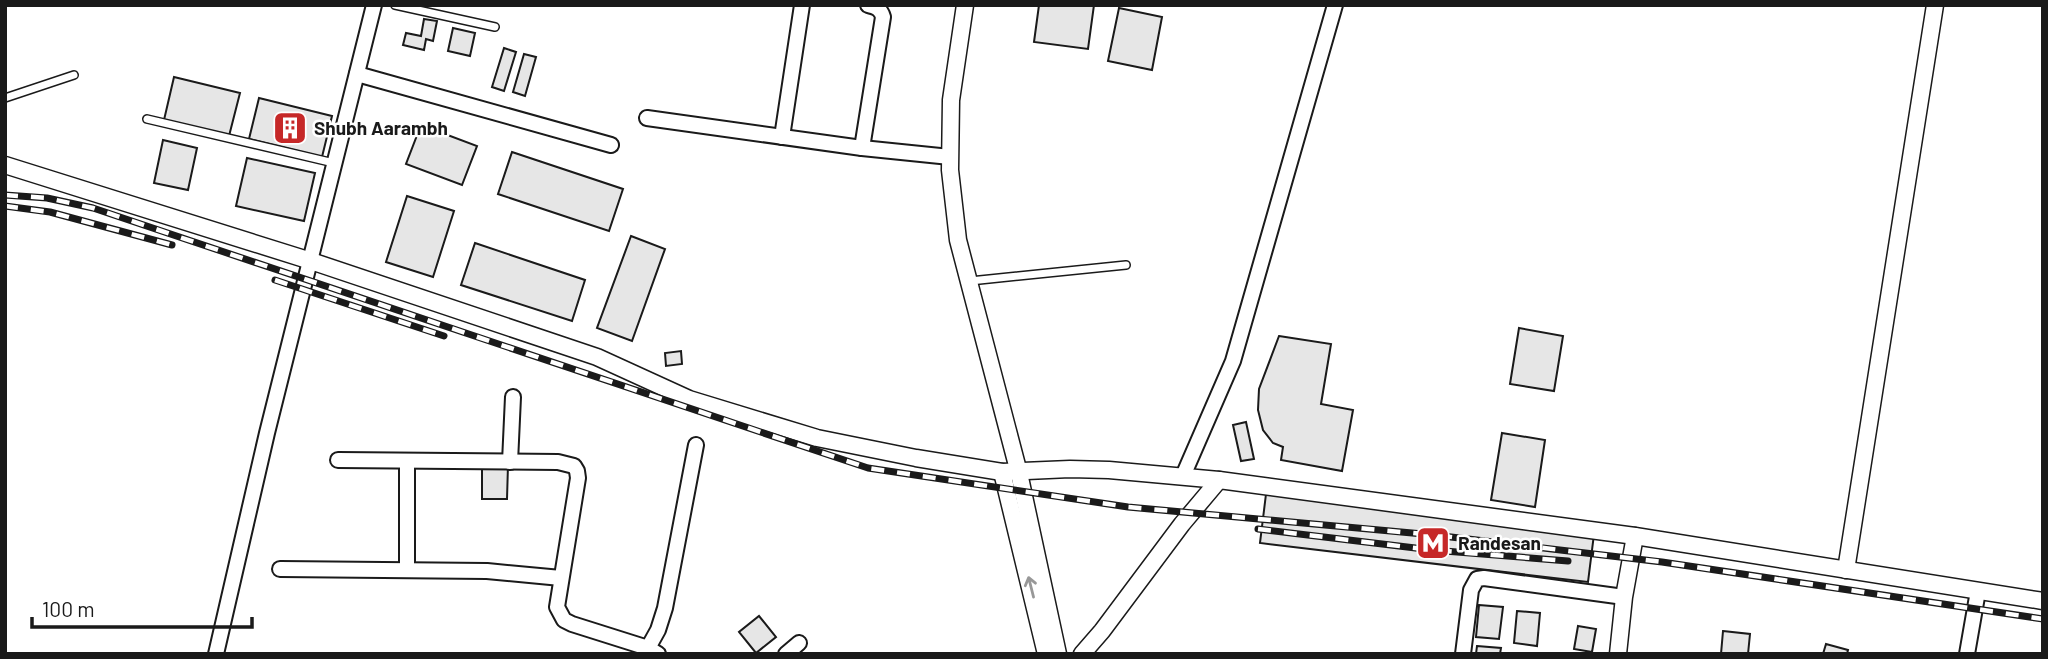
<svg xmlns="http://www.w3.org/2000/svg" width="2048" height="659" font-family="Barlow,sans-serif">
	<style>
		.building { fill: #e6e6e6; stroke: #1a1a1a; stroke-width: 2 }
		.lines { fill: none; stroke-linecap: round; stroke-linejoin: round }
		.service-casing { stroke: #1a1a1a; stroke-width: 10 }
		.minor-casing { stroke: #1a1a1a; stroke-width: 18 }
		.tertiary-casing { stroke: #1a1a1a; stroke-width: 19 }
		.service { stroke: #fff; stroke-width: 7 }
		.minor { stroke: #fff; stroke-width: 14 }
		.tertiary { stroke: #fff; stroke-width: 16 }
		.rail-casing { stroke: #1a1a1a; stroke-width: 7 }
		.rail { stroke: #fff; stroke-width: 4.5; stroke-dasharray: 13; stroke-linecap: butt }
		.oneway { stroke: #989898 }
		.labels { text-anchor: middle; stroke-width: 5; stroke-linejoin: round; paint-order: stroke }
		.poi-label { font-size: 19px; font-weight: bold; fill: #1a1a1a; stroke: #fff; text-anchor: start }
	</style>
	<rect width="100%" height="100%" fill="#fff"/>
	<g class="building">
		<polygon points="1039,5 1094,5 1088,49 1034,42"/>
		<polygon points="1119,8 1162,17 1152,70 1108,61"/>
		<polygon points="424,19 437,21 433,41 426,39 424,50 403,45 406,33 421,36"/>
		<polygon points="453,28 475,33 470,56 448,51"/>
		<polygon points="504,48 516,52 504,91 492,87"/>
		<polygon points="524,54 536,57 525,96 513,92"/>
		<polygon points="174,77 240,93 229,136 164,120"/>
		<polygon points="259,98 332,116 322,157 249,139"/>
		<polygon points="421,125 477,146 462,185 406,164"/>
		<polygon points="163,140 197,148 188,190 154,183"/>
		<polygon points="512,152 623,189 609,231 498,194"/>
		<polygon points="247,158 315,173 304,221 236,206"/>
		<polygon points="407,196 454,211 433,277 386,262"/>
		<polygon points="631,236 665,249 632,341 597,328"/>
		<polygon points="475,243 585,280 572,321 461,285"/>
		<polygon points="1519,328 1563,336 1554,391 1510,384"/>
		<polygon points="1279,336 1331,344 1321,404 1353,410 1342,471 1281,460 1283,447 1273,443 1263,430 1258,410 1259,389"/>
		<polygon points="681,351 682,364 666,366 665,353"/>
		<polygon points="1246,422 1254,459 1241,461 1233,425"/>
		<polygon points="1502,433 1545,440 1535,507 1491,500"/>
		<polygon points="482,465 508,465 507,499 482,499"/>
		<polygon points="1266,494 1594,534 1588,582 1260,543"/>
		<polygon points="1479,605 1503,607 1499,639 1476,637"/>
		<polygon points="1517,611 1540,613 1537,646 1514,643"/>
		<polygon points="759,616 776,637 756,653 739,632"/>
		<polygon points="1578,626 1596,629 1592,652 1574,649"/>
		<polygon points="1723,631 1750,634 1748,654 1721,654"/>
		<polygon points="1826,644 1848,650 1847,654 1823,654"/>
		<polygon points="1477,646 1501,648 1500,654 1476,654"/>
	</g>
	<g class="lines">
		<g class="service-casing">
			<g id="service">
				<polyline points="395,5 495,27"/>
				<polyline points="5,98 74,75"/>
				<polyline points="147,119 334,163"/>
				<polyline points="970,281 1126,265"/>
			</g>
		</g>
		<g class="minor-casing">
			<g id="minor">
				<polyline points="357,74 611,145"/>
				<polyline points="647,118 862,148 950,157"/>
				<polyline points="782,137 802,5"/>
				<path d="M 862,148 L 883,17 C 881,9 876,7 868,5"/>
				<polyline points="338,460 558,462 574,466 577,471 578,478 557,607 564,620 572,624 648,648 658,654"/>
				<polyline points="510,462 513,397"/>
				<polyline points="1183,476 1233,361 1335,5"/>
				<polyline points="280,569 487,571 561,578"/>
				<polyline points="407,570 407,461"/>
				<polyline points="648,648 658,630 665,608 696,445"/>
				<polyline points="216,654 267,433 374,5"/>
				<polyline points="786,654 799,643"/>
				<polyline points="1463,654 1471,590 1477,579 1484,578 1624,597"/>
				<polyline points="1967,654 1978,591"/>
			</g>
		</g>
		<g class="tertiary-casing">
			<g id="tertiary">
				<polyline points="965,5 951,100 950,170 958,240 1019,473 1058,654"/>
				<polyline points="5,165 311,261 597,357 689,399 817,438 916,458 1002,472 1070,469 1109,470 1219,480 1635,536 2043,601"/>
				<polyline points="1002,472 1046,654"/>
				<polyline points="1846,570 1935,5"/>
				<polyline points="1082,654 1102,631 1182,524 1219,480"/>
				<polyline points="1618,654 1624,597 1635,536"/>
			</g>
		</g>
		<use href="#service" class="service"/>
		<use href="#minor" class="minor"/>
		<use href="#tertiary" class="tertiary"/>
		<g class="rail-casing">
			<g id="rail">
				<polyline points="5,195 47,198 93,208 868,468 1128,507 1434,535 1662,562 2043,619"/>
				<polyline points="5,206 50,212 172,245"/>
				<polyline points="275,280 444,336"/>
				<polyline points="1258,529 1432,550 1568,561"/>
			</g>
		</g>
		<use href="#rail" class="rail"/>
	</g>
	<defs><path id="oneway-shaft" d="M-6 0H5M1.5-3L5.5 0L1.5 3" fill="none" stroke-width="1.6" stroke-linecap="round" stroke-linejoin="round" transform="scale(1.75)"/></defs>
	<use class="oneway" href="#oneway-shaft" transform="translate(1031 587) rotate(-104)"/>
	<defs>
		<g id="building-square" transform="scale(1.75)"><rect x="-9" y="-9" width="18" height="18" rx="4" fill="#c62828" stroke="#fff"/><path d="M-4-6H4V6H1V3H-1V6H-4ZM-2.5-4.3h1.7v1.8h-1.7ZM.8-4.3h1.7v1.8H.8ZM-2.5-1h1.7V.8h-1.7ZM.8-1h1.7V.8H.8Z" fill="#fff"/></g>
		<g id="metro-square" transform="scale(1.75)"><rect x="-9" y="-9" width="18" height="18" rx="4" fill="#c62828" stroke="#fff"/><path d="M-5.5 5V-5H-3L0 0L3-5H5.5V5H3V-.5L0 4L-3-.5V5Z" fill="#fff"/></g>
	</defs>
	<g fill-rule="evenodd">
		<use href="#building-square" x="290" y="128"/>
		<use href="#metro-square" x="1433" y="543"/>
	</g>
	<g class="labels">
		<g class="poi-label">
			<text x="314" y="135">Shubh Aarambh</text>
			<text x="1458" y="550">Randesan</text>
		</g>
	</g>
	<rect width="2048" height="659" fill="none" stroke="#1a1a1a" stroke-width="14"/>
	<path d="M32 617v10h220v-10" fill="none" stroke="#1a1a1a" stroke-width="3.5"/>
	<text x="42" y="617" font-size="21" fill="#1a1a1a" stroke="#ffffff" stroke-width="5" paint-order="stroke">100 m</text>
</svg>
